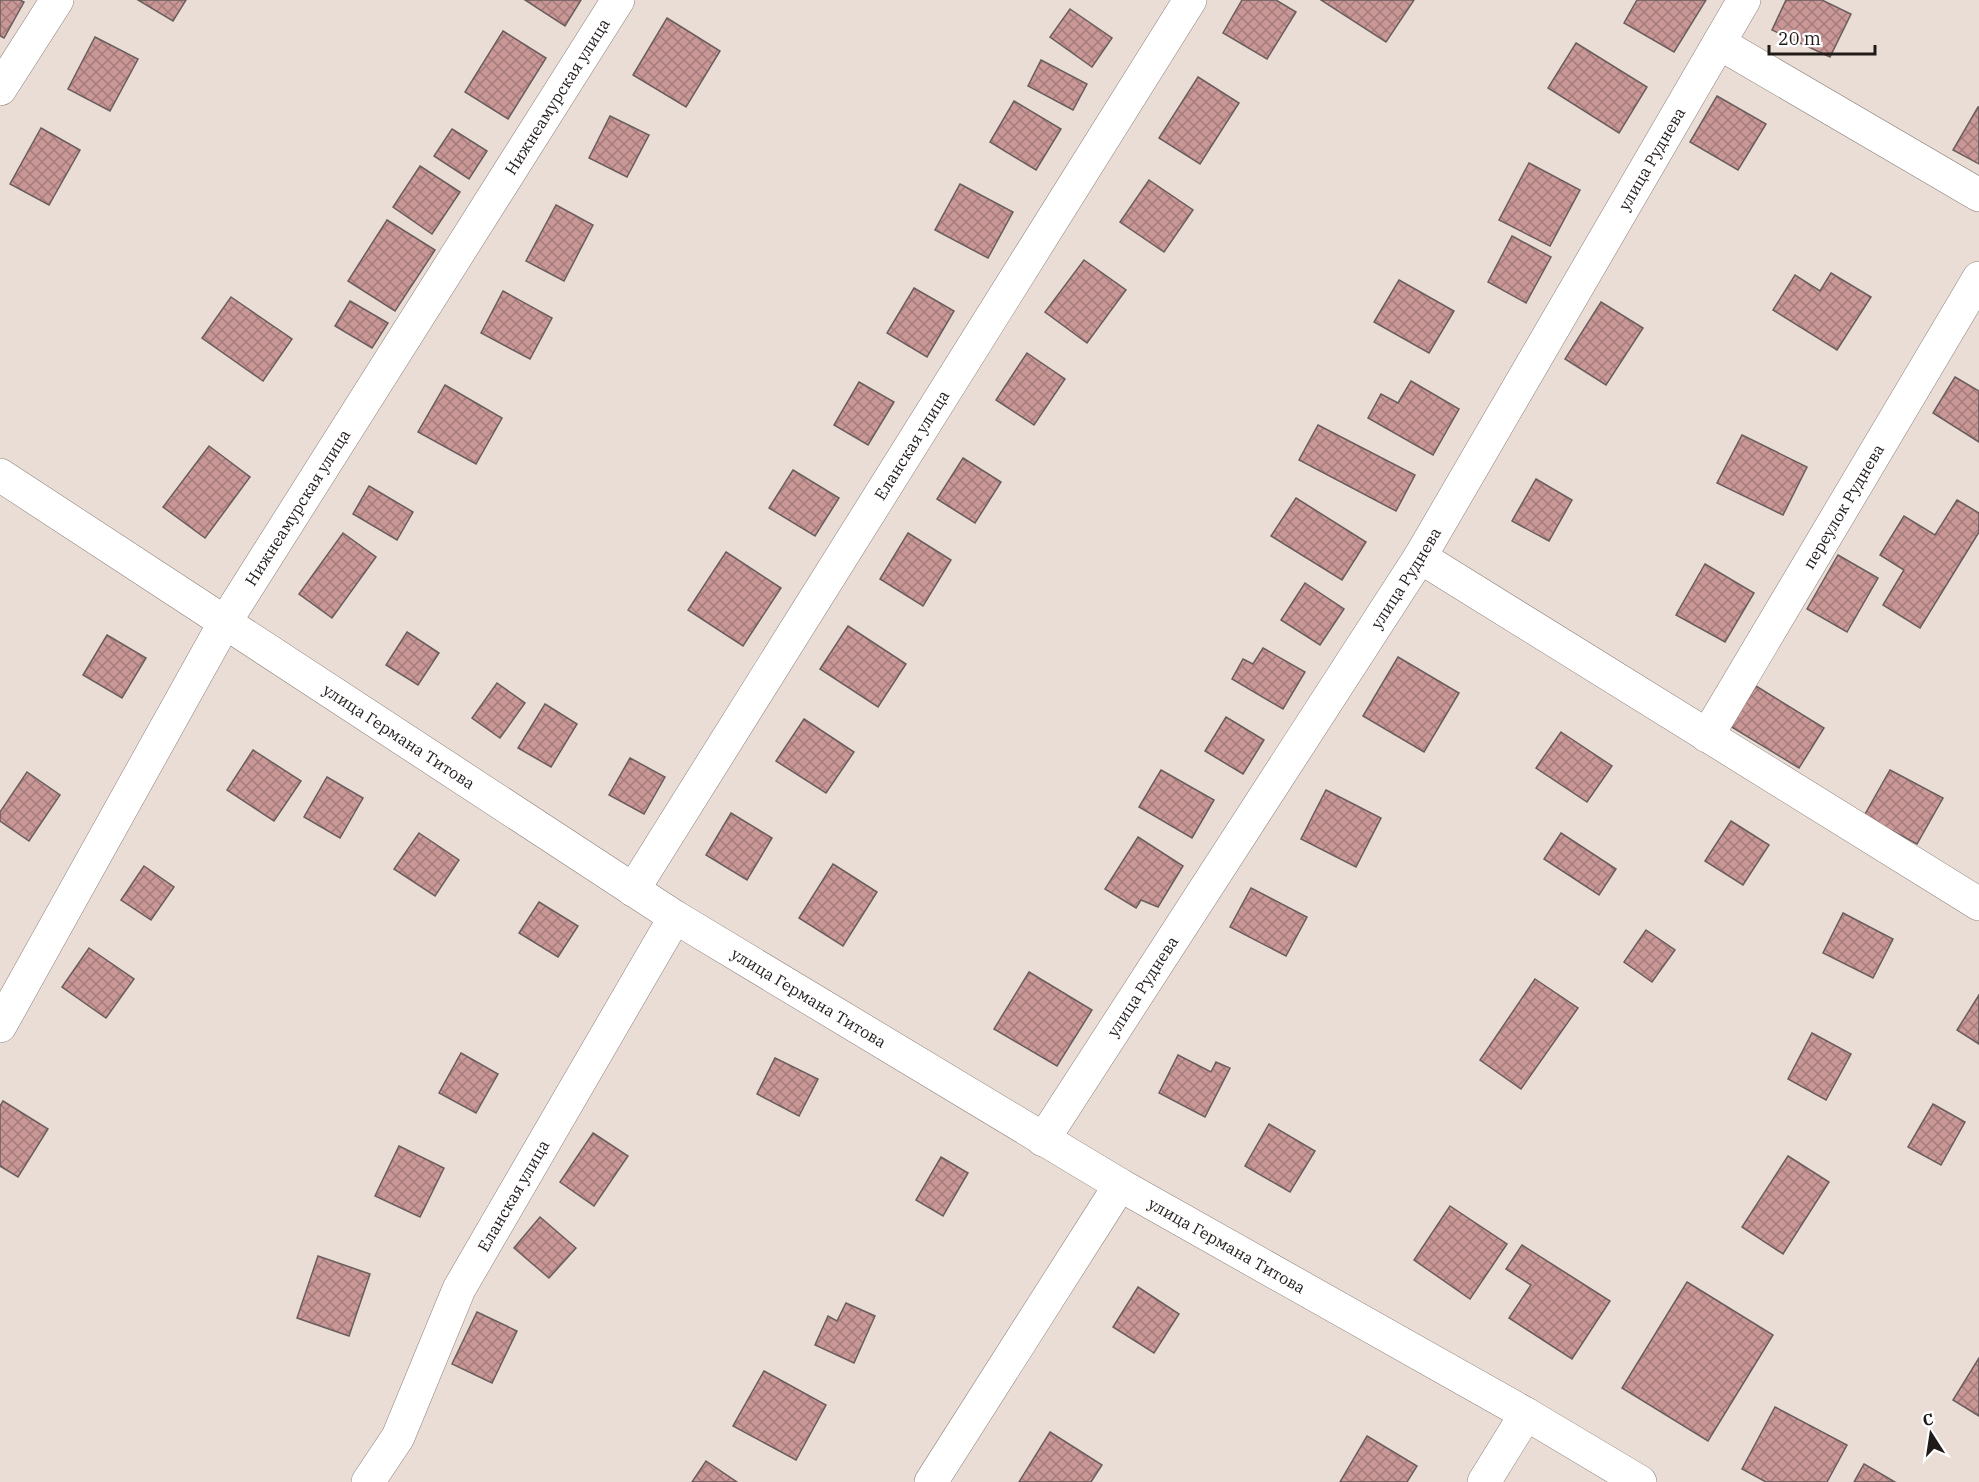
<svg xmlns="http://www.w3.org/2000/svg" width="1979" height="1482" font-family="'IBM Plex Serif',serif">
	<style>
		.building { fill: url(#building-cross-hatch); stroke: #6a5d5d; stroke-width: 1.5 }
		.lines { fill: none; stroke-linecap: round; stroke-linejoin: round }
		.street-casing { stroke: #8c807a; stroke-width: 34 }
		.street { stroke: #fff; stroke-width: 33 }
		.labels { text-anchor: middle; stroke-width: 4.5; stroke-linejoin: round; paint-order: stroke }
		.street-label { font-size: 16px; fill: #201b19; stroke: #fff }
	</style>
	<defs>
		<pattern id="building-cross-hatch" width="8" height="8" patternUnits="userSpaceOnUse" patternTransform="scale(1.5)"><rect width="8" height="8" fill="#ca9797"/><path d="M0 0l8 8M0 8l8-8" fill="none" stroke="#a47a7a"/></pattern>
	</defs>
	<rect width="100%" height="100%" fill="#eaddd6"/>
	<g class="building">
		<polygon points="0,0 20,0 24,2 4,38 0,36"/>
		<polygon points="138,0 186,0 173,21"/>
		<polygon points="525,0 581,0 565,26"/>
		<polygon points="1242,0 1276,0 1296,12 1267,59 1223,33"/>
		<polygon points="1321,0 1414,0 1386,42"/>
		<polygon points="1637,0 1706,0 1674,52 1624,23"/>
		<polygon points="1786,0 1822,0 1851,14 1830,57 1772,30"/>
		<polygon points="1070,9 1112,38 1092,67 1050,37"/>
		<polygon points="667,18 720,51 686,107 633,75"/>
		<polygon points="503,31 546,58 508,119 465,92"/>
		<polygon points="95,37 138,59 110,111 68,89"/>
		<polygon points="1576,43 1647,87 1619,133 1548,88"/>
		<polygon points="1041,60 1087,84 1073,110 1028,86"/>
		<polygon points="1198,77 1239,103 1200,164 1159,138"/>
		<polygon points="1717,96 1766,124 1738,170 1690,142"/>
		<polygon points="1014,101 1061,129 1036,170 990,142"/>
		<polygon points="1978,107 1979,107 1979,164 1953,150"/>
		<polygon points="610,116 649,135 627,177 589,158"/>
		<polygon points="41,128 80,150 49,205 10,184"/>
		<polygon points="452,129 487,151 469,179 434,156"/>
		<polygon points="1529,163 1580,190 1550,246 1499,220"/>
		<polygon points="420,166 460,192 432,234 393,207"/>
		<polygon points="1149,180 1193,210 1164,252 1120,222"/>
		<polygon points="960,184 1013,212 988,258 935,230"/>
		<polygon points="556,205 593,225 564,281 526,261"/>
		<polygon points="387,220 435,250 395,311 348,281"/>
		<polygon points="1512,236 1551,257 1526,303 1488,282"/>
		<polygon points="1084,260 1126,290 1087,343 1045,312"/>
		<polygon points="1831,273 1871,297 1837,350 1773,310 1795,275 1820,291"/>
		<polygon points="1399,280 1454,311 1429,353 1374,322"/>
		<polygon points="914,288 954,311 927,357 887,333"/>
		<polygon points="503,291 552,318 530,359 481,333"/>
		<polygon points="231,297 292,339 263,381 202,338"/>
		<polygon points="350,301 388,323 372,348 335,326"/>
		<polygon points="1601,302 1643,328 1606,385 1565,359"/>
		<polygon points="1027,353 1065,379 1034,425 996,400"/>
		<polygon points="1955,377 1979,391 1979,442 1933,413"/>
		<polygon points="1411,381 1459,409 1433,455 1368,418 1381,394 1398,403"/>
		<polygon points="859,382 894,402 868,445 834,425"/>
		<polygon points="445,385 502,418 476,464 418,432"/>
		<polygon points="1318,425 1415,475 1396,511 1299,460"/>
		<polygon points="1742,435 1807,467 1783,515 1717,483"/>
		<polygon points="209,446 250,477 205,538 163,507"/>
		<polygon points="963,458 1001,482 975,523 937,499"/>
		<polygon points="793,470 839,498 815,536 769,508"/>
		<polygon points="1536,479 1572,500 1549,541 1512,521"/>
		<polygon points="369,486 413,512 397,540 353,514"/>
		<polygon points="1296,498 1366,542 1342,580 1271,536"/>
		<polygon points="1957,500 1979,513 1979,532 1920,628 1883,605 1904,570 1880,555 1904,516 1935,535"/>
		<polygon points="343,533 376,557 332,618 299,594"/>
		<polygon points="908,533 951,560 923,606 880,579"/>
		<polygon points="726,552 781,588 743,646 688,610"/>
		<polygon points="1838,555 1878,578 1847,632 1807,609"/>
		<polygon points="1705,564 1754,593 1725,642 1676,615"/>
		<polygon points="1305,583 1344,609 1320,645 1281,620"/>
		<polygon points="848,626 906,664 878,707 820,669"/>
		<polygon points="407,632 439,653 418,685 386,665"/>
		<polygon points="107,635 146,658 122,698 83,675"/>
		<polygon points="1263,648 1305,672 1283,709 1232,679 1243,659 1253,664"/>
		<polygon points="1398,657 1459,693 1424,752 1363,716"/>
		<polygon points="497,683 525,703 500,738 472,718"/>
		<polygon points="1756,686 1824,728 1799,768 1730,726"/>
		<polygon points="545,704 577,724 551,767 518,748"/>
		<polygon points="1226,717 1264,740 1243,774 1205,751"/>
		<polygon points="804,719 854,752 826,793 776,761"/>
		<polygon points="1561,732 1612,766 1587,802 1536,768"/>
		<polygon points="253,750 301,781 274,821 227,790"/>
		<polygon points="630,758 665,777 644,814 609,795"/>
		<polygon points="1161,770 1214,800 1192,838 1139,807"/>
		<polygon points="1890,770 1943,798 1917,844 1864,816"/>
		<polygon points="27,772 60,795 29,841 0,821 0,812"/>
		<polygon points="327,777 363,798 340,838 304,817"/>
		<polygon points="1326,790 1381,818 1356,867 1301,839"/>
		<polygon points="731,813 772,838 747,880 706,855"/>
		<polygon points="1731,821 1769,845 1743,885 1705,861"/>
		<polygon points="419,833 459,860 435,896 394,869"/>
		<polygon points="1561,833 1616,869 1599,895 1544,859"/>
		<polygon points="1138,837 1183,866 1158,907 1141,900 1136,908 1105,889"/>
		<polygon points="833,864 877,892 843,946 799,918"/>
		<polygon points="144,866 174,887 151,920 121,900"/>
		<polygon points="1251,888 1307,917 1286,956 1230,927"/>
		<polygon points="539,902 578,926 558,957 519,933"/>
		<polygon points="1843,913 1893,939 1873,978 1823,953"/>
		<polygon points="1646,930 1675,950 1652,982 1624,962"/>
		<polygon points="89,948 134,979 106,1018 62,987"/>
		<polygon points="1029,972 1092,1010 1057,1066 994,1029"/>
		<polygon points="1535,979 1578,1008 1521,1089 1480,1060"/>
		<polygon points="1979,995 1979,1044 1957,1030"/>
		<polygon points="1812,1033 1851,1054 1826,1100 1788,1079"/>
		<polygon points="461,1053 498,1074 476,1113 439,1093"/>
		<polygon points="1178,1055 1211,1072 1216,1062 1230,1068 1205,1117 1159,1093"/>
		<polygon points="775,1058 818,1079 799,1116 757,1094"/>
		<polygon points="3,1101 48,1129 18,1177 0,1166 0,1106"/>
		<polygon points="1933,1104 1965,1122 1941,1165 1908,1147"/>
		<polygon points="1269,1124 1315,1151 1290,1192 1245,1166"/>
		<polygon points="593,1133 628,1156 594,1206 560,1182"/>
		<polygon points="399,1146 444,1168 420,1217 375,1196"/>
		<polygon points="1788,1156 1829,1182 1783,1254 1742,1227"/>
		<polygon points="941,1157 968,1173 943,1216 916,1200"/>
		<polygon points="1450,1206 1507,1244 1470,1299 1414,1260"/>
		<polygon points="540,1217 576,1248 549,1278 514,1248"/>
		<polygon points="1522,1245 1610,1301 1572,1359 1509,1318 1531,1285 1506,1269"/>
		<polygon points="318,1256 370,1274 349,1336 297,1318"/>
		<polygon points="1687,1282 1773,1335 1708,1441 1622,1388"/>
		<polygon points="1138,1287 1179,1314 1154,1353 1113,1327"/>
		<polygon points="846,1303 875,1316 854,1363 815,1345 828,1316 837,1321"/>
		<polygon points="477,1312 517,1331 492,1383 452,1364"/>
		<polygon points="1979,1358 1979,1416 1953,1400"/>
		<polygon points="764,1371 826,1405 796,1460 733,1426"/>
		<polygon points="1775,1407 1847,1445 1827,1482 1766,1482 1742,1469"/>
		<polygon points="1050,1432 1102,1465 1091,1482 1019,1482"/>
		<polygon points="1367,1436 1417,1466 1407,1482 1340,1482"/>
		<polygon points="706,1461 737,1482 692,1482"/>
		<polygon points="1864,1464 1895,1482 1854,1482"/>
	</g>
	<g class="lines">
		<g class="street-casing">
			<g id="street">
				<polyline points="1719,43 1979,195"/>
				<polyline points="0,89 57,0"/>
				<path id="s1" d="M 0,475 L 675,917 L 1120,1185 L 1526,1414 L 1640,1482"/>
				<polyline points="1420,557 1979,904"/>
				<path id="s2" d="M 1707,736 L 1979,278"/>
				<path id="s3" d="M 633,890 L 1190,0"/>
				<path id="s4" d="M 0,1026 L 225,622 L 618,0"/>
				<path id="s5" d="M 1043,1140 L 1420,557 L 1744,0"/>
				<path id="s6" d="M 368,1482 L 398,1437 L 459,1289 L 675,917"/>
				<polyline points="931,1482 1120,1185"/>
				<polyline points="1484,1482 1526,1414"/>
			</g>
		</g>
		<use href="#street" class="street"/>
	</g>
	<g class="labels">
		<g class="street-label">
			<text dy="6" stroke="none"><textPath href="#s4" startOffset="1084">Нижнеамурская улица</textPath></text>
			<text dy="6" stroke="none"><textPath href="#s5" startOffset="1155">улица Руднева</textPath></text>
			<text dy="6" stroke="none"><textPath href="#s3" startOffset="525">Еланская улица</textPath></text>
			<text dy="6" stroke="none"><textPath href="#s4" startOffset="598">Нижнеамурская улица</textPath></text>
			<text dy="6" stroke="none"><textPath href="#s2" startOffset="267">переулок Руднева</textPath></text>
			<text dy="6" stroke="none"><textPath href="#s5" startOffset="669">улица Руднева</textPath></text>
			<text dy="6" stroke="none"><textPath href="#s1" startOffset="477">улица Германа Титова</textPath></text>
			<text dy="6" stroke="none"><textPath href="#s5" startOffset="183">улица Руднева</textPath></text>
			<text dy="6" stroke="none"><textPath href="#s1" startOffset="963">улица Германа Титова</textPath></text>
			<text dy="6" stroke="none"><textPath href="#s6" startOffset="322">Еланская улица</textPath></text>
			<text dy="6" stroke="none"><textPath href="#s1" startOffset="1449">улица Германа Титова</textPath></text>
		</g>
	</g>
	<g transform="translate(1931 1434) rotate(348)" stroke="#ffffff" stroke-width="4.5" paint-order="stroke">
	<path d="M0-4.5L10 22L0 15L-10 22Z" fill="#201b19"/>
	<text y="-9" font-size="16" font-weight="bold" text-anchor="middle" fill="#201b19">С</text>
	</g>
	<path d="M1769 45v9h106v-9" fill="none" stroke="#201b19" stroke-width="3"/>
	<text x="1778" y="45" font-size="18" fill="#201b19" stroke="#ffffff" stroke-width="4.5" paint-order="stroke">20 m</text>
</svg>
